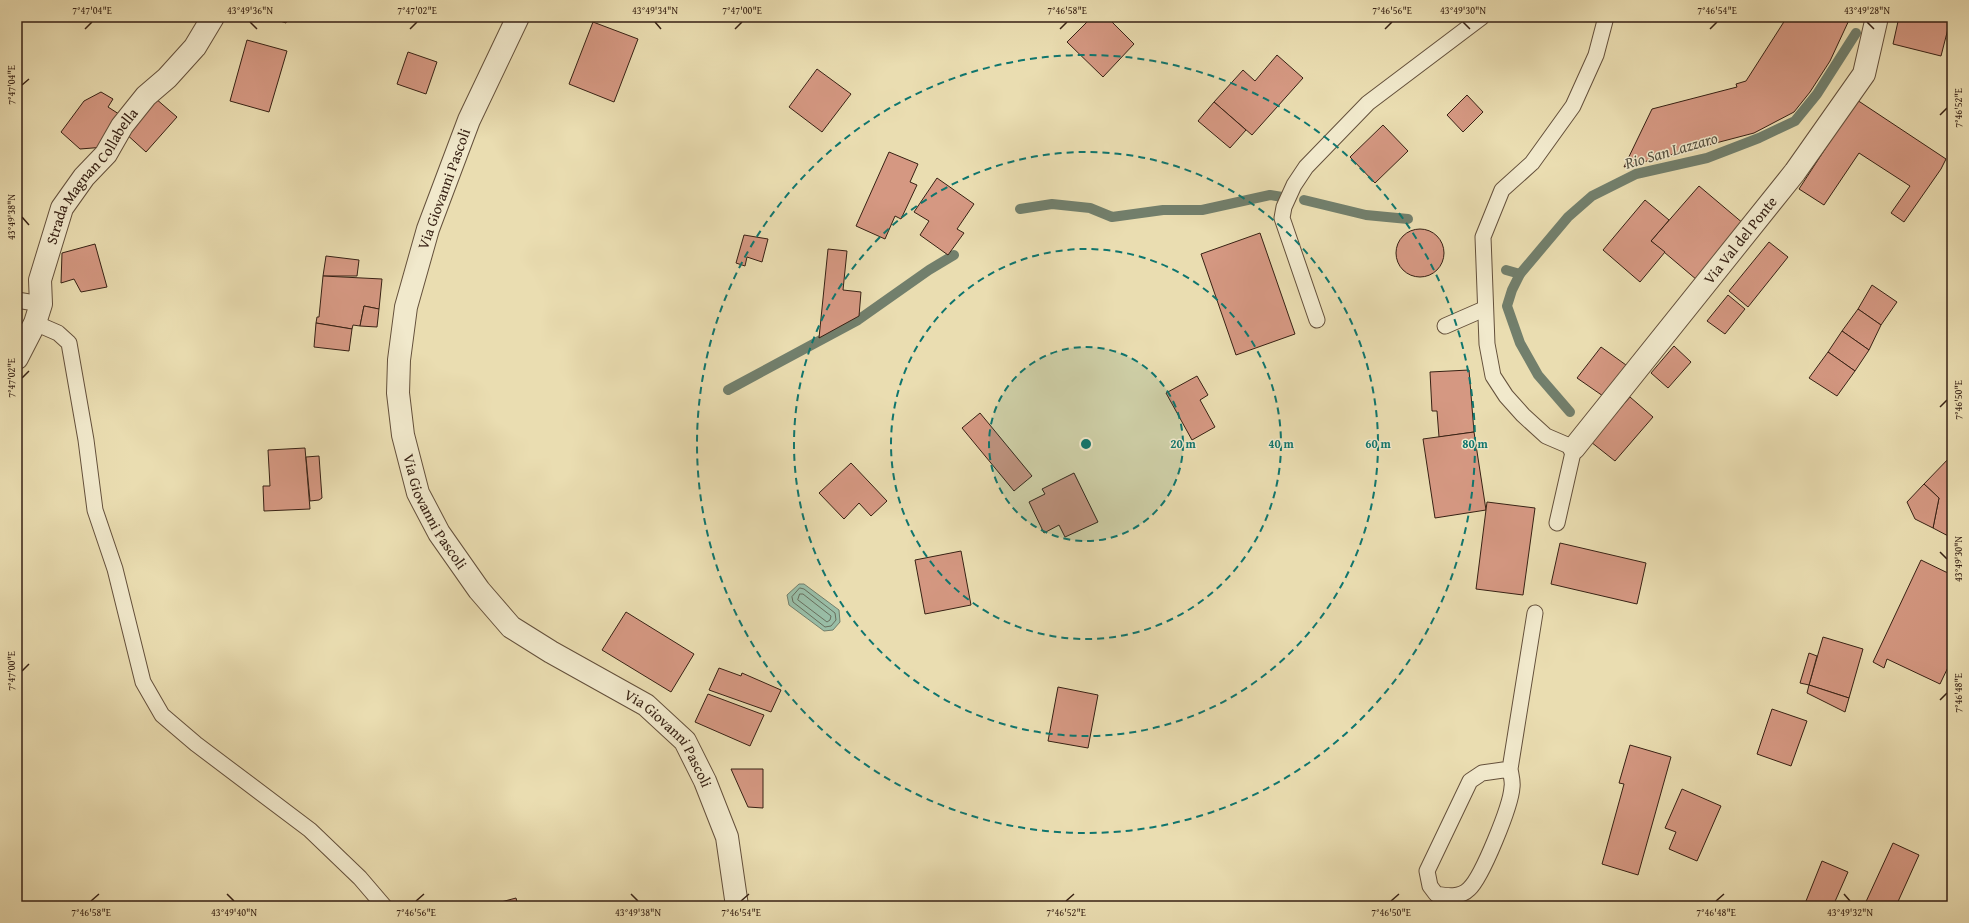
<svg xmlns="http://www.w3.org/2000/svg" width="1969" height="923" font-family="'Gentium Book Plus',serif">
	<style>
		.water { fill: #99bda6; stroke: #727f6c }
		.lines { fill: none; stroke-linecap: round; stroke-linejoin: round }
		.shore { stroke: #686f5d; stroke-width: 1 }
		.stream { stroke: #727f6c; stroke-width: 10 }
		.building { fill: #d59882; stroke: #372114 }
		.lane-casing { stroke: #64503b; stroke-width: 17 }
		.street-casing { stroke: #64503b; stroke-width: 24 }
		.lane { stroke: #f1e9cc; stroke-width: 15 }
		.street { stroke: #f1e9cc; stroke-width: 22 }
		.ticks { fill: none; stroke: #372114; stroke-width: 1.5 }
		.ring { fill: none; stroke: #0f766e; stroke-width: 2; stroke-dasharray: 7 5 }
		.labels { text-anchor: middle; stroke-width: 3; stroke-linejoin: round; paint-order: stroke }
		.street-label { font-size: 15px; fill: #372114; stroke: #f1e9cc }
		.water-label { font-size: 16px; font-style: italic; fill: #545040; stroke: #f1e9cc }
		.centre { fill: #0f766e; stroke: #f1e9cc; stroke-width: 2 }
		.ring-label { font-size: 12px; text-anchor: middle; font-weight: bold; fill: #0f766e; stroke: #f1e9cc; stroke-width: 3; stroke-linejoin: round; paint-order: stroke }
		.neatline { fill: none; stroke: #372114; stroke-width: 1.5 }
		.ticks-label { font-size: 10px; text-anchor: middle; fill: #372114 }
	</style>
	<rect width="100%" height="100%" fill="#eaddb1"/>
	<filter id="stains"><feTurbulence type="fractalNoise" baseFrequency=".005" numOctaves="4"/><feColorMatrix values="0 0 0 0 .2 0 0 0 0 .09 0 0 0 0 .02 0 0 0 .5 -.17"/></filter>
	<radialGradient id="worn" r=".72"><stop offset=".6" stop-color="#630" stop-opacity="0"/><stop offset="1" stop-color="#630" stop-opacity=".3"/></radialGradient>
	<polygon class="water" points="799,584 804,584 839,610 840,622 833,630 824,631 789,605 787,595"/>
	<g class="lines">
		<g class="shore">
			<polygon points="800,588 804,589 835,613 836,620 831,626 825,627 793,602 792,597"/>
			<polygon points="800,594 803,594 831,616 830,620 827,622 798,600"/>
		</g>
		<g class="stream">
			<polyline points="1304,200 1366,215 1408,219"/>
			<polyline points="1020,209 1052,204 1090,208 1112,217 1163,210 1202,210 1270,195 1282,197"/>
			<polyline points="1506,270 1520,274"/>
			<polyline points="728,390 858,320 929,270 954,255"/>
			<polyline points="1570,412 1538,375 1520,343 1507,306 1512,290 1520,274 1568,217 1592,196 1636,174 1707,158 1759,138 1795,121 1817,94 1856,33"/>
		</g>
	</g>
	<g class="building">
		<polygon points="268,17 288,17 286,23"/>
		<polygon points="1092,17 1107,17 1134,44 1103,77 1067,42"/>
		<polygon points="1787,17 1850,18 1830,61 1810,92 1794,112 1754,133 1624,167 1652,109 1737,87 1736,84 1746,81"/>
		<polygon points="1899,17 1951,17 1941,56 1893,44"/>
		<polygon points="593,22 638,39 614,102 569,84"/>
		<polygon points="247,40 287,51 269,112 230,101"/>
		<polygon points="408,52 437,62 426,94 397,84"/>
		<polygon points="1277,55 1303,78 1252,135 1214,102 1243,70 1255,81"/>
		<polygon points="817,69 851,94 822,132 789,107"/>
		<polygon points="101,92 113,99 108,107 122,116 105,147 80,149 61,132 84,101"/>
		<polygon points="1467,95 1483,112 1463,132 1447,115"/>
		<polygon points="155,98 177,117 146,152 124,132"/>
		<polygon points="1857,100 1946,159 1941,169 1904,222 1891,213 1910,186 1859,153 1824,205 1799,189"/>
		<polygon points="1214,102 1246,130 1230,148 1198,121"/>
		<polygon points="1383,125 1408,151 1375,183 1350,157"/>
		<polygon points="889,152 918,164 910,182 917,185 901,219 895,216 885,239 856,226"/>
		<polygon points="937,178 974,204 957,229 964,233 948,255 920,235 929,221 914,212"/>
		<polygon points="1699,186 1744,224 1697,280 1651,241"/>
		<polygon points="1645,200 1669,220 1651,241 1665,252 1640,282 1603,250"/>
		<circle cx="1420" cy="253" r="24"/>
		<polygon points="1260,233 1295,334 1236,355 1201,254"/>
		<polygon points="744,235 768,239 762,262 747,257 745,266 736,263"/>
		<polygon points="1769,242 1788,257 1748,307 1729,291"/>
		<polygon points="95,244 107,287 81,292 74,279 61,283 62,253"/>
		<polygon points="828,249 847,251 843,290 861,292 859,316 819,338"/>
		<polygon points="326,256 359,260 357,276 323,276"/>
		<polygon points="323,276 382,279 379,309 364,306 360,326 353,325 352,329 316,323 317,317 319,317"/>
		<polygon points="1872,285 1897,302 1881,325 1858,309"/>
		<polygon points="1728,295 1745,309 1725,334 1707,321"/>
		<polygon points="364,306 379,309 377,327 360,326"/>
		<polygon points="1858,309 1881,325 1869,350 1842,331"/>
		<polygon points="316,323 352,329 349,351 314,347"/>
		<polygon points="1842,331 1869,350 1855,371 1828,352"/>
		<polygon points="1674,346 1691,362 1668,388 1651,373"/>
		<polygon points="1601,347 1626,365 1603,396 1577,378"/>
		<polygon points="1828,352 1855,371 1837,396 1809,378"/>
		<polygon points="1469,370 1474,432 1439,437 1437,411 1432,411 1430,372"/>
		<polygon points="1197,376 1208,395 1200,400 1215,427 1192,440 1166,393"/>
		<polygon points="1630,397 1653,417 1615,461 1591,442"/>
		<polygon points="980,413 1032,476 1014,491 962,428"/>
		<polygon points="1474,432 1486,510 1435,518 1423,439"/>
		<polygon points="305,448 310,509 264,511 263,486 270,486 268,450"/>
		<polygon points="1952,455 1952,538 1933,528 1939,498 1924,484"/>
		<polygon points="319,456 322,498 319,500 310,501 306,457"/>
		<polygon points="851,463 887,501 871,516 859,503 844,519 819,493"/>
		<polygon points="1074,473 1098,522 1065,537 1059,525 1044,533 1029,502 1045,494 1042,489"/>
		<polygon points="1924,484 1939,498 1933,528 1915,519 1907,502"/>
		<polygon points="1487,502 1535,508 1523,595 1476,589"/>
		<polygon points="1560,543 1646,563 1637,604 1551,584"/>
		<polygon points="961,551 971,605 925,614 915,560"/>
		<polygon points="1921,560 1952,575 1952,659 1940,684 1887,659 1884,668 1873,662"/>
		<polygon points="626,612 694,654 671,692 602,650"/>
		<polygon points="1823,637 1863,649 1849,698 1809,685"/>
		<polygon points="1809,653 1817,656 1809,685 1800,683"/>
		<polygon points="719,668 741,676 742,673 781,690 771,712 709,690"/>
		<polygon points="1809,685 1849,698 1845,712 1807,693"/>
		<polygon points="1058,687 1098,695 1088,748 1048,741"/>
		<polygon points="708,694 764,715 750,746 695,722"/>
		<polygon points="1772,709 1807,721 1791,766 1757,754"/>
		<polygon points="1630,745 1671,757 1638,875 1602,864 1624,784 1619,783"/>
		<polygon points="731,769 763,769 763,808 748,807"/>
		<polygon points="1682,789 1721,806 1697,861 1669,849 1676,832 1665,828"/>
		<polygon points="1893,843 1919,855 1896,906 1864,906"/>
		<polygon points="1822,861 1848,872 1833,906 1804,906"/>
		<polygon points="516,898 518,906 486,906"/>
	</g>
	<g class="lines">
		<g class="lane-casing">
			<g id="lane">
				<polyline points="17,300 41,304"/>
				<polyline points="1317,320 1282,218 1284,207 1294,185 1306,167 1368,103 1482,17"/>
				<polyline points="35,323 58,333 69,343 86,440 95,510 115,569 143,682 162,715 196,744 310,830 360,878 384,906"/>
				<polyline points="1445,326 1484,309"/>
				<polyline points="1557,523 1574,448 1546,436 1523,415 1506,396 1493,376 1487,344 1483,237 1502,190 1532,163 1573,106 1596,55 1606,17"/>
				<path d="M 1510,769 C 1511,775 1513,782 1512,787 C 1511,806 1482,877 1469,889 C 1460,898 1447,896 1436,894 L 1430,886 L 1427,871 L 1470,781 L 1482,773 L 1510,769 L 1535,613"/>
			</g>
		</g>
		<g class="street-casing">
			<g id="street">
				<path id="s1" d="M 518,17 L 469,120 L 428,229 L 406,307 L 399,360 L 398,393 L 403,435 L 418,493 L 439,533 L 479,590 L 511,627 L 551,652 L 646,705 L 685,741 L 705,781 L 727,837 L 737,906"/>
				<path id="s2" d="M 17,358 L 35,323 L 41,304 L 40,280 L 62,208 L 84,177 L 106,154 L 122,126 L 146,96 L 167,78 L 195,47 L 213,17"/>
				<path id="s3" d="M 1574,448 L 1795,172 L 1864,74 L 1877,17"/>
			</g>
		</g>
		<use href="#lane" class="lane"/>
		<use href="#street" class="street"/>
	</g>
	<path class="ticks" d="M 250,22 L 257,29M 655,22 L 661,29M 1463,22 L 1470,29M 1867,22 L 1874,29M 85,29 L 92,22M 410,29 L 417,22M 735,29 L 742,22M 1060,29 L 1067,22M 1385,29 L 1392,22M 1710,29 L 1717,22M 22,85 L 29,79M 1940,115 L 1947,108M 22,217 L 29,225M 22,378 L 29,371M 1940,407 L 1947,400M 1940,552 L 1947,559M 22,671 L 29,664M 1940,700 L 1947,693M 227,894 L 234,901M 631,894 L 638,901M 1844,894 L 1850,901M 91,901 L 99,894M 416,901 L 424,894M 741,901 L 749,894M 1066,901 L 1074,894M 1391,901 L 1399,894M 1716,901 L 1724,894"/>
	<circle cx="1086" cy="444" r="97" fill="#0f766e" fill-opacity=".12"/>
	<g class="ring">
		<circle cx="1086" cy="444" r="97"/>
		<circle cx="1086" cy="444" r="195"/>
		<circle cx="1086" cy="444" r="292"/>
		<circle cx="1086" cy="444" r="389"/>
	</g>
	<g class="labels">
		<g class="street-label">
			<text dy="5" stroke="none"><textPath href="#s2" startOffset="201">Strada Magnan Collabella</textPath></text>
			<text transform="translate(444 189) rotate(-70)" y="5">Via Giovanni Pascoli</text>
			<text dy="5" stroke="none"><textPath href="#s3" startOffset="266">Via Val del Ponte</textPath></text>
			<text dy="5" stroke="none"><textPath href="#s1" startOffset="524">Via Giovanni Pascoli</textPath></text>
			<text dy="5" stroke="none"><textPath href="#s1" startOffset="860">Via Giovanni Pascoli</textPath></text>
		</g>
		<g class="water-label">
			<text transform="translate(1671 150) rotate(-16)" y="6">Rio San Lazzaro</text>
		</g>
	</g>
	<circle cx="1086" cy="444" r="6" class="centre"/>
	<g class="ring-label">
		<text x="1183" y="448">20 m</text>
		<text x="1281" y="448">40 m</text>
		<text x="1378" y="448">60 m</text>
		<text x="1475" y="448">80 m</text>
	</g>
	<rect width="1969" height="923" fill="none" stroke="#eaddb1" stroke-width="44"/>
	<rect x="22" y="22" width="1925" height="879" class="neatline"/>
	<g class="ticks-label">
		<text x="92" y="14">7°47'04"E</text>
		<text x="250" y="14">43°49'36"N</text>
		<text x="417" y="14">7°47'02"E</text>
		<text x="655" y="14">43°49'34"N</text>
		<text x="742" y="14">7°47'00"E</text>
		<text x="1067" y="14">7°46'58"E</text>
		<text x="1392" y="14">7°46'56"E</text>
		<text x="1463" y="14">43°49'30"N</text>
		<text x="1717" y="14">7°46'54"E</text>
		<text x="1867" y="14">43°49'28"N</text>
		<text transform="translate(11 85) rotate(-90)" y="4">7°47'04"E</text>
		<text transform="translate(1958 108) rotate(-90)" y="4">7°46'52"E</text>
		<text transform="translate(11 217) rotate(-90)" y="4">43°49'38"N</text>
		<text transform="translate(11 378) rotate(-90)" y="4">7°47'02"E</text>
		<text transform="translate(1958 400) rotate(-90)" y="4">7°46'50"E</text>
		<text transform="translate(1958 559) rotate(-90)" y="4">43°49'30"N</text>
		<text transform="translate(11 671) rotate(-90)" y="4">7°47'00"E</text>
		<text transform="translate(1958 693) rotate(-90)" y="4">7°46'48"E</text>
		<text x="91" y="916">7°46'58"E</text>
		<text x="234" y="916">43°49'40"N</text>
		<text x="416" y="916">7°46'56"E</text>
		<text x="638" y="916">43°49'38"N</text>
		<text x="741" y="916">7°46'54"E</text>
		<text x="1066" y="916">7°46'52"E</text>
		<text x="1391" y="916">7°46'50"E</text>
		<text x="1716" y="916">7°46'48"E</text>
		<text x="1850" y="916">43°49'32"N</text>
	</g>
	<rect width="100%" height="100%" filter="url(#stains)"/>
	<rect width="100%" height="100%" fill="url(#worn)"/>
</svg>
